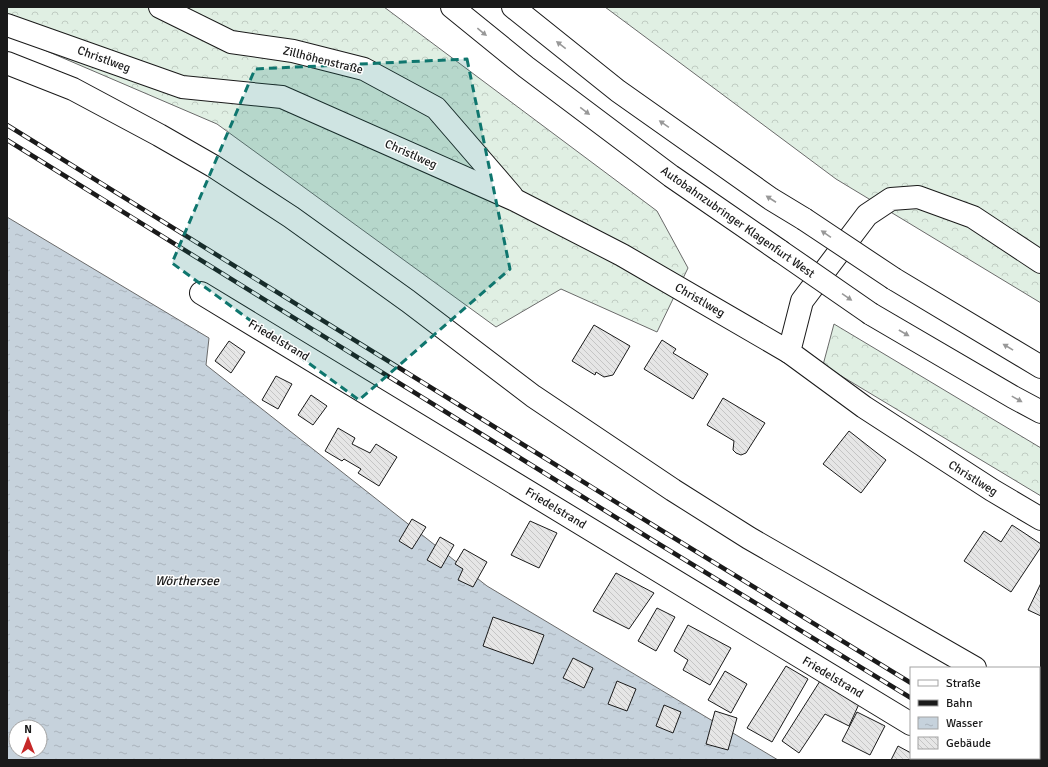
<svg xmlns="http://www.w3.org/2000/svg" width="1048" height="767" font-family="Signika,sans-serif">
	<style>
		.forest { fill: url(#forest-crowns); stroke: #6a6a6a }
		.water { fill: url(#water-ripples); stroke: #6a6a6a; fill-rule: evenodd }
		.building { fill: url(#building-back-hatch); stroke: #1a1a1a }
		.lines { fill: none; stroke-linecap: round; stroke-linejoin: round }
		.minor-casing { stroke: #1a1a1a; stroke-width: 24 }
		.major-casing { stroke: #1a1a1a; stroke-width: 24 }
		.highway-casing { stroke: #1a1a1a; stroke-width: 24 }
		.minor { stroke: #fff; stroke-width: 22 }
		.major { stroke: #fff; stroke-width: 22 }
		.highway { stroke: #fff; stroke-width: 22 }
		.rail-casing { stroke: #1a1a1a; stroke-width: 4.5 }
		.rail { stroke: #fff; stroke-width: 3; stroke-dasharray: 9; stroke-linecap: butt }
		.highway-bridge-casing { stroke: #1a1a1a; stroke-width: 24; stroke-linecap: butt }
		.highway-bridge { stroke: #fff; stroke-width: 22 }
		.oneway { fill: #989898 }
		.marked { fill: #0f766e; fill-opacity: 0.2; stroke: #0f766e; stroke-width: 3; stroke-dasharray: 8 5; stroke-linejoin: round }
		.labels { text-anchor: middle; stroke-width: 3; stroke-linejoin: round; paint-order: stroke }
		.street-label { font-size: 12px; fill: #1a1a1a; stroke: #fff }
		.water-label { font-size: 13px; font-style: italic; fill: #1a1a1a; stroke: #fff }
	</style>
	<defs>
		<pattern id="forest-crowns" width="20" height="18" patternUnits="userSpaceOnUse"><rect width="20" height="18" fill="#e0efe3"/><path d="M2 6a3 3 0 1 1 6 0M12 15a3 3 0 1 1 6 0" fill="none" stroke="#c0ccc2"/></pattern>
		<pattern id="water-ripples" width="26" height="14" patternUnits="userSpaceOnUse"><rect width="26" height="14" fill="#c6d2dc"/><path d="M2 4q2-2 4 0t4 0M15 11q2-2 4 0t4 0" fill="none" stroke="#aab4bc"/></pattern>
		<pattern id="building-back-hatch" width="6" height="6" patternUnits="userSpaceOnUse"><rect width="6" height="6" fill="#e6e6e6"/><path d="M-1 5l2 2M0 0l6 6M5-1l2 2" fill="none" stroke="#c5c5c5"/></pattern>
	</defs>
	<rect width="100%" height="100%" fill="#fff"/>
	<g class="forest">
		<polygon points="7,7 384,7 657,211 688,268 657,332 561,289 496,327 217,124 7,34"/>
		<polygon points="605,7 1041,7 1041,303 836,179"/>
		<polygon points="834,324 1041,448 1041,496 823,365"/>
	</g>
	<path class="water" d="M 7,217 L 209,338 L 206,365 L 487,586 L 778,760 L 7,760 ZM 16,727 L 40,727 L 40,751 L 16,751 Z"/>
	<g class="building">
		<polygon points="594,325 630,346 613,375 604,377 596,372 595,375 572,361"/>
		<polygon points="662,340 676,349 673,353 708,374 693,399 644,369"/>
		<polygon points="229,341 245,352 231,373 215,361"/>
		<polygon points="276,376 292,384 278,409 262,400"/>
		<polygon points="311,395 327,406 313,425 298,415"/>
		<polygon points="723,398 765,423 746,453 741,455 736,453 733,450 734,441 707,425"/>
		<polygon points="338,428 355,438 352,444 370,453 376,444 397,457 379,486 358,473 361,469 344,459 342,461 325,451"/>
		<polygon points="849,431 886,460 861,493 823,464"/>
		<polygon points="412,519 426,527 412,549 399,541"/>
		<polygon points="530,521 557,533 539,568 511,555"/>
		<polygon points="1012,525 1041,544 1041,547 1011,592 964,561 984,531 1001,542"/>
		<polygon points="440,537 454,545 441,568 427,560"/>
		<polygon points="464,549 487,562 473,587 458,580 463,569 455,564"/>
		<polygon points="616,573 654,593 629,629 593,611"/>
		<polygon points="1041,583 1041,616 1028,610"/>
		<polygon points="657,608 675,617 656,651 638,641"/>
		<polygon points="493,617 544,635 533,664 483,646"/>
		<polygon points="688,625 731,648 710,685 683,670 688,660 674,651"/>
		<polygon points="573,658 593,668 584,688 563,678"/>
		<polygon points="786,666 808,679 772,742 747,728"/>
		<polygon points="725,671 747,684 731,713 708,700"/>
		<polygon points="617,681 636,689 627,711 608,704"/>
		<polygon points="820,681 859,704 849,726 825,714 799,753 782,741"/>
		<polygon points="664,705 681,712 673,733 656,726"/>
		<polygon points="715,711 737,718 728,750 706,744"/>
		<polygon points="857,712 885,726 870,755 842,741"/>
		<polygon points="898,746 911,753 911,758 921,758 924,760 891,760"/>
	</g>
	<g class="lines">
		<g class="minor-casing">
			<g id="minor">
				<polyline points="160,7 231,42 293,51 364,69 436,108 512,196"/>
				<polyline points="7,25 182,87 282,97 515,200 622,255 789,352"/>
				<polyline points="1041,262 973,217 918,197 891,199 867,215 802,301 789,352 864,407 992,490 1041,519"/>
				<polyline points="201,293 911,724"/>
				<polyline points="968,758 971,760"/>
			</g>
		</g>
		<g class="major-casing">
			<g id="major">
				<polyline points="7,63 73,89 159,135 213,166 291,217 408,301 533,396 673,490 749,538 975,668"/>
				<polyline points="1039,704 1041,705"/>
			</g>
		</g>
		<g class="highway-casing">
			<g id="highway">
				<polyline points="452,7 526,67 671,176 780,251"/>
				<polyline points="513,7 618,91 771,199 804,219"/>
				<polyline points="894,279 1041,367"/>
				<polyline points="871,314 1013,397 1041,412"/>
			</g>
		</g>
		<use href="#minor" class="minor"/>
		<use href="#major" class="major"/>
		<use href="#highway" class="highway"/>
		<g class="rail-casing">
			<g id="rail">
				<polyline points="7,125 661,530 911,683"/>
				<polyline points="7,140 654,541 911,698"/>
				<polyline points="1039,756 1041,757"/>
				<polyline points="1017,758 1020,760"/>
			</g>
		</g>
		<use href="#rail" class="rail"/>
		<g class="highway-bridge-casing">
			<g id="highway-bridge">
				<polyline points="804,219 894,279"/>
				<polyline points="780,251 871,314"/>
			</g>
		</g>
		<use href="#highway-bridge" class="highway-bridge"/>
	</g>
	<defs><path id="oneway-solid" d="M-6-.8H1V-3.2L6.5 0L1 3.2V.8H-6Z"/></defs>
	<g class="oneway">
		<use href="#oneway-solid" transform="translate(482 32) rotate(39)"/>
		<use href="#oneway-solid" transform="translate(561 45) rotate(-142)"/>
		<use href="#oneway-solid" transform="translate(585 111) rotate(37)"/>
		<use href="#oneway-solid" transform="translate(664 124) rotate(-145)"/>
		<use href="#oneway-solid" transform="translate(771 199) rotate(-147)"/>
		<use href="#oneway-solid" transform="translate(826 234) rotate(-146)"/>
		<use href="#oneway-solid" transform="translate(847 297) rotate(34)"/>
		<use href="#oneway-solid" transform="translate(904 333) rotate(30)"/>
		<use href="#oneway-solid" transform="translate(1008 347) rotate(-149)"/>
		<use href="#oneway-solid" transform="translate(1017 399) rotate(29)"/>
	</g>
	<path class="marked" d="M 467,59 L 510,269 L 359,400 L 172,263 L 255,69 Z"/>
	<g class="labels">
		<g class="street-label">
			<text transform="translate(104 59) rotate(20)" y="4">Christlweg</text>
			<text transform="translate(323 60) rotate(14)" y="4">Zillhöhenstraße</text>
			<text transform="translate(411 154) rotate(24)" y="4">Christlweg</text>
			<text transform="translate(738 222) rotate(35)" y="4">Autobahnzubringer Klagenfurt West</text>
			<text transform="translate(700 300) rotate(30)" y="4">Christlweg</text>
			<text transform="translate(279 340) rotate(31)" y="4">Friedelstrand</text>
			<text transform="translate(973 478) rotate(32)" y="4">Christlweg</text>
			<text transform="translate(556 508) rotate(31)" y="4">Friedelstrand</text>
			<text transform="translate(833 677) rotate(31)" y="4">Friedelstrand</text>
		</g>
		<g class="water-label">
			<text x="187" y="585">Wörthersee</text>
		</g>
	</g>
	<rect width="1048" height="767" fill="none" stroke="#1a1a1a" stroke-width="16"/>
	<rect x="910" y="667" width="130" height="92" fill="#ffffff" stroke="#a3a3a3"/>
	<rect x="918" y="680" width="20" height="6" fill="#ffffff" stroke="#a3a3a3"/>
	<text x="946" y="687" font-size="12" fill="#1a1a1a">Straße</text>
	<rect x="918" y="700" width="20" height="6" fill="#1a1a1a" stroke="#a3a3a3"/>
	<text x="946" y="707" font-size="12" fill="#1a1a1a">Bahn</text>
	<rect x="918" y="717" width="20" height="12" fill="url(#water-ripples)" stroke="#a3a3a3"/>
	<text x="946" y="727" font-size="12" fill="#1a1a1a">Wasser</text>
	<rect x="918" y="737" width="20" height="12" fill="url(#building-back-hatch)" stroke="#a3a3a3"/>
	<text x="946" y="747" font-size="12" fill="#1a1a1a">Gebäude</text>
	<g transform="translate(28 739)"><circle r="19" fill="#ffffff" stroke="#a3a3a3"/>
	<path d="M0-3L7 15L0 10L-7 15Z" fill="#c62828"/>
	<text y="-6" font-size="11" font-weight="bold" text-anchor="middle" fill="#1a1a1a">N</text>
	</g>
</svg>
